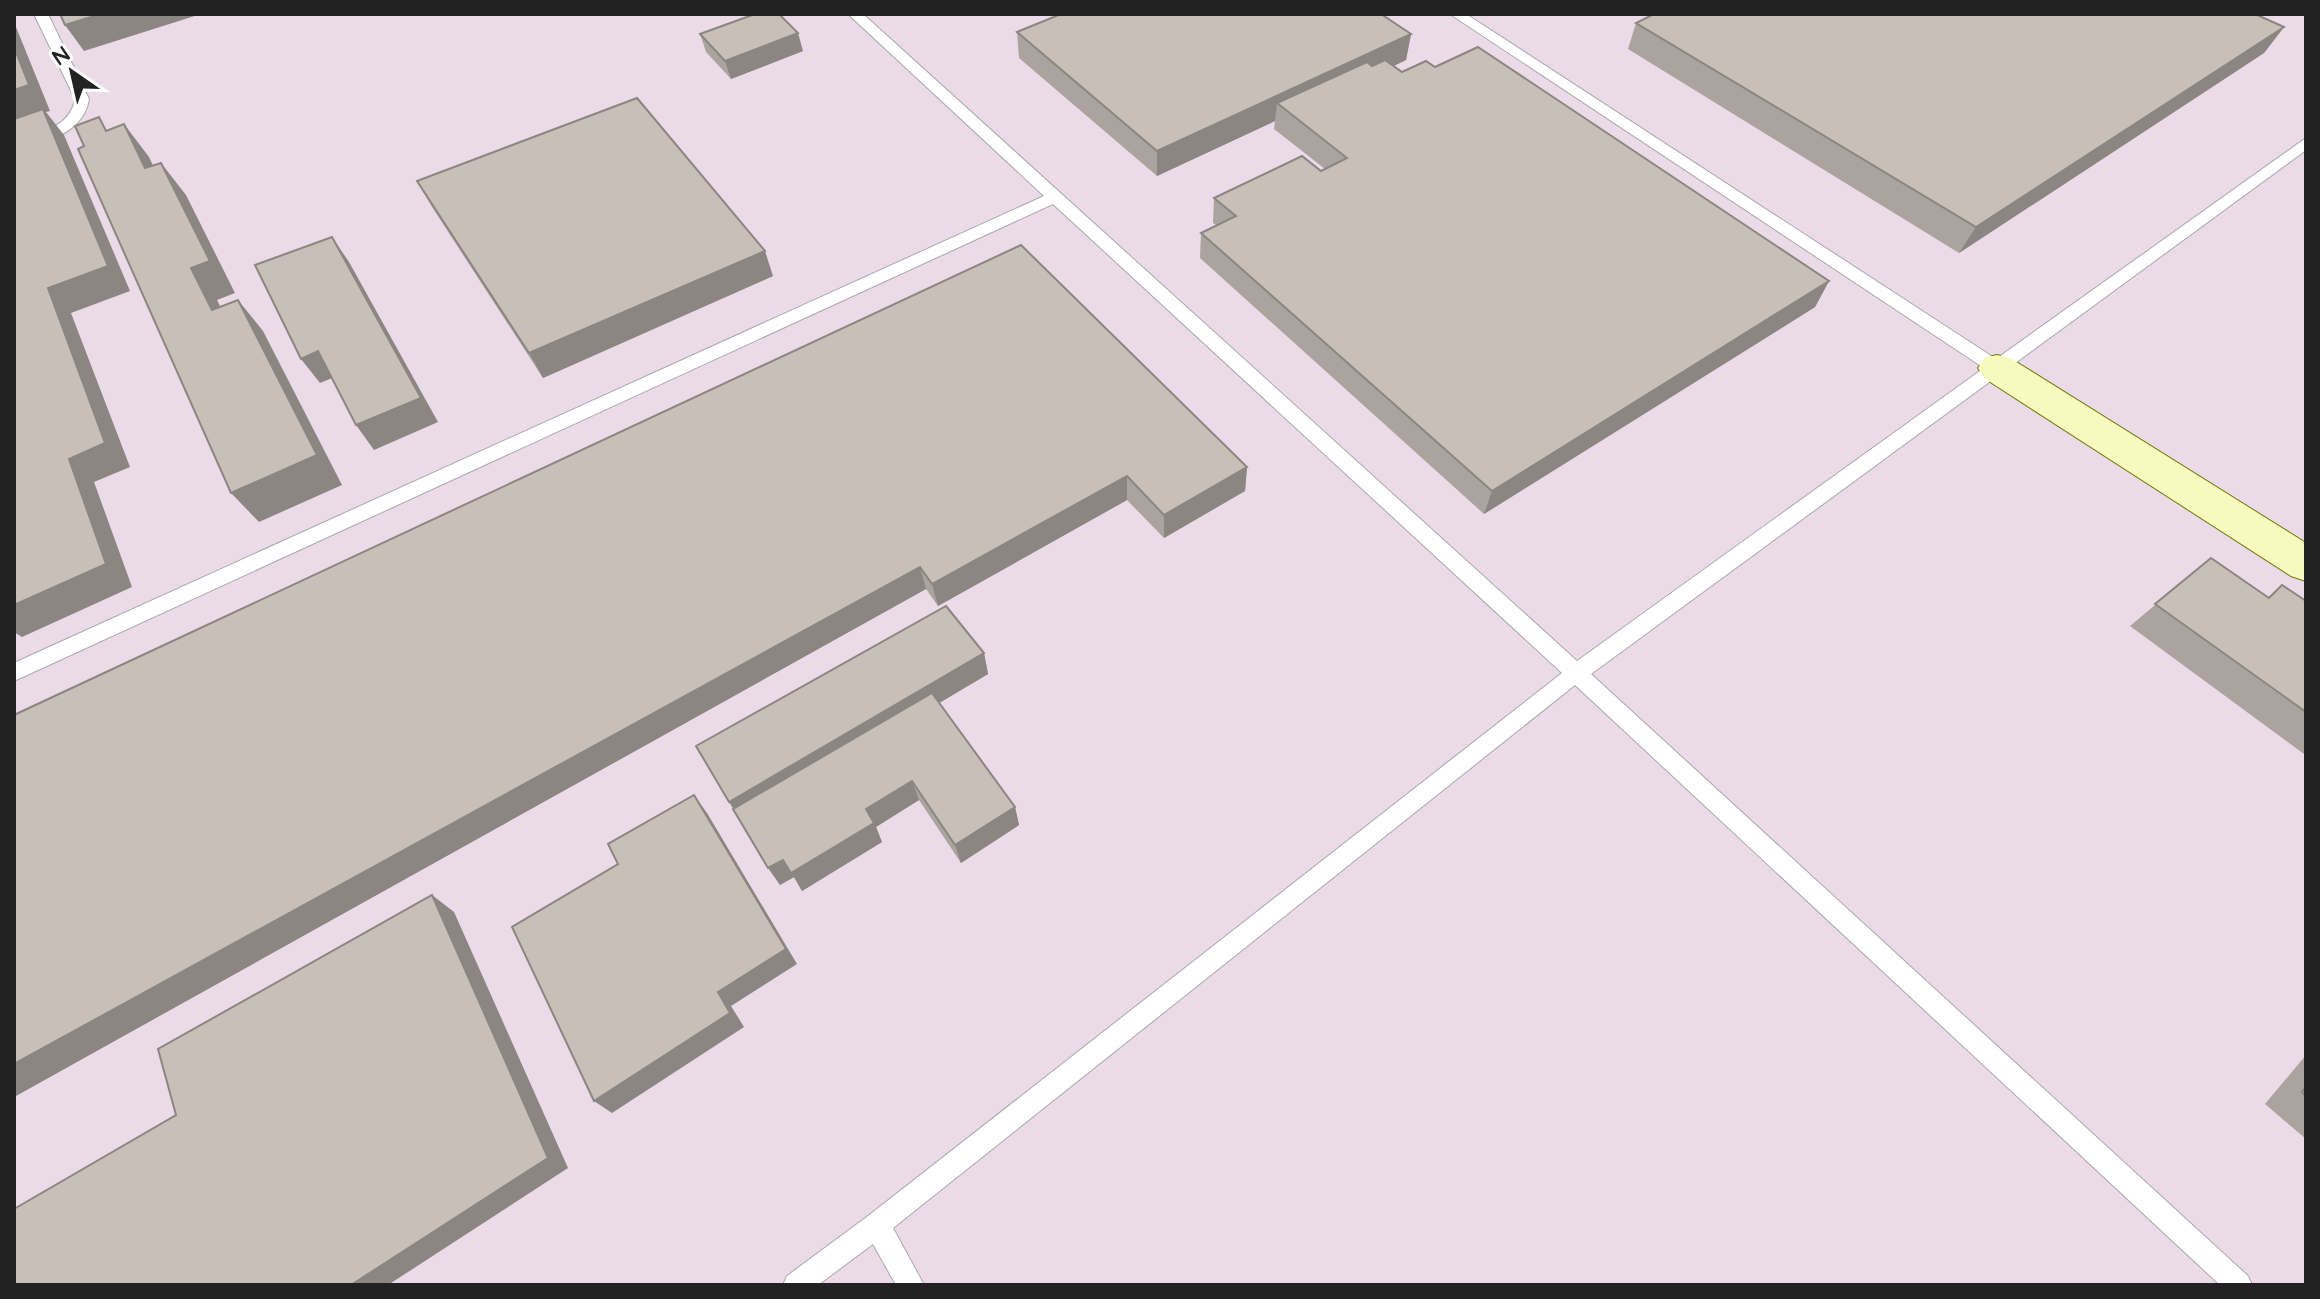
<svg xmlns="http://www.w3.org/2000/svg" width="2320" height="1299" font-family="Quicksand,sans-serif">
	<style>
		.industrial { fill: #ebdbe8 }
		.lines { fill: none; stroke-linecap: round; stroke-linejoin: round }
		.lane-casing { stroke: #a9a9a9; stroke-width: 2 }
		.secondary-casing { stroke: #707d05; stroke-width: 2 }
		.lane { fill: #fff; fill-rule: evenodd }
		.secondary { fill: #f7fabf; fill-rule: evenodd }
		.wall { fill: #aba49e }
		.shaded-wall { fill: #8b8681 }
		.building { fill: #c7bfb8; stroke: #8b8681; stroke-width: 2 }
	</style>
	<rect width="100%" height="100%" fill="#f2efe9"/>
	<rect class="industrial" x="14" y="14" width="2292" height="1271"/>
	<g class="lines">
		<g class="lane-casing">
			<g id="lane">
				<path d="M 34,14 L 48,14 L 89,99 C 83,135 44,142 14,150 L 14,140 C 39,133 70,128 75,99 Z"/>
				<polygon points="848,14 863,14 1577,661 1984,368 1450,14 1466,14 1996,359 2306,138 2306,150 1591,674 2248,1276 2252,1285 2220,1285 1575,685 893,1228 924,1285 896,1285 873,1244 818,1285 783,1285 787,1276 868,1216 1562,673 1053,204 14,681 14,663 1044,196"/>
			</g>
		</g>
		<g class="secondary-casing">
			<polygon id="secondary" points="1997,355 2010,358 2306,543 2306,581 2291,576 1984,378 1978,368 1984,358"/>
		</g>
		<use href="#lane" class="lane"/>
		<use href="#secondary" class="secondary"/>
	</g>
	<g class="wall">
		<polygon points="1636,23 2284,27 2264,53 1959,253 1628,49"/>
		<polygon points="1017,32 1411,34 1406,60 1394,66 1402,72 1435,67 1829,281 1815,307 1484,514 1200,258 1201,233 1216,225 1213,223 1214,198 1325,169 1274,129 1275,121 1157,176 1019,58"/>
		<polygon points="700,34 803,51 731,79 706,52"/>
		<polygon points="417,181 773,276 543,378 432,207"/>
		<polygon points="1021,245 1247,467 1245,491 1164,538 1127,500 938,606 926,589 14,1097 14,715"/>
		<polygon points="2211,558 2268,597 2282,585 2306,601 2306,753 2304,754 2130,626"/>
		<polygon points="946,606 984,653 988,674 939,703 1015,807 1019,825 961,863 919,800 876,827 882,842 802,891 794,877 780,885 696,746"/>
		<polygon points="2306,1055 2306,1139 2265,1104"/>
	</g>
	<g class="shaded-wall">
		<polygon points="101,14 201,14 84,51 65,25"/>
		<polygon points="14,22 50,111 46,112 64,135 130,291 71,313 130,467 94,482 132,587 22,637 14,632 14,605 69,459 48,288 14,123"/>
		<polygon points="2284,27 2264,53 1959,253 1976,227"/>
		<polygon points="798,33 803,51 731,79 725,61"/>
		<polygon points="1411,34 1406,60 1291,114 1277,103 1275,121 1157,176 1157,151"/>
		<polygon points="124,124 149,157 170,201 145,168"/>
		<polygon points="161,163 186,195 235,293 217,300 238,341 212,310 191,268"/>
		<polygon points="332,237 349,262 438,422 374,450 356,425"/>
		<polygon points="765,251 773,276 543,378 529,353"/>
		<polygon points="1829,281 1815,307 1484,514 1492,491"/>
		<polygon points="238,300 263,331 342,485 259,522 231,493"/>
		<polygon points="318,351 337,376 320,383 301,359"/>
		<polygon points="1247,467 1245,491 1164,538 1164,515"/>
		<polygon points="1127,476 1127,500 938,606 932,584"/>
		<polygon points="920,567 926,589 14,1097 14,1064"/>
		<polygon points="984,653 988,674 741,821 729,802"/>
		<polygon points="912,781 919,800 876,827 882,842 802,891 794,877 780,885 768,868"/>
		<polygon points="694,795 707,813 797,964 731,1006 744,1027 612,1113 594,1101"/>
		<polygon points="1015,807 1019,825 961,863 955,845"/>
		<polygon points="432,895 454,912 568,1168 388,1285 351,1285"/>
	</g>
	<g class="building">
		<polygon points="60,14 101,14 65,25"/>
		<polygon points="755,14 779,14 798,33 725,61 700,34"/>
		<polygon points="1061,14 1381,14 1411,34 1157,151 1017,32"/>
		<polygon points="1654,14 2255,14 2284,27 1976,227 1636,23"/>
		<polygon points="14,47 29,85 14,90"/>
		<polygon points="1478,47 1829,281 1492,491 1201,233 1236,216 1214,198 1302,156 1321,171 1347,158 1277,103 1367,62 1372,66 1385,60 1402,72 1426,61 1435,67"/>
		<polygon points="637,98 765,251 529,353 417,181"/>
		<polygon points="43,109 108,266 48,288 105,443 69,459 106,564 14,605 14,119"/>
		<polygon points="99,117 106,131 124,124 145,168 161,163 210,261 191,268 212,310 238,300 317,455 231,493 78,149 84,146 75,126"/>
		<polygon points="332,237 421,398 356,425 318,351 301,359 255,265"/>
		<polygon points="1021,245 1247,467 1164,515 1127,476 932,584 920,567 14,1064 14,715"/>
		<polygon points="2211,558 2269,598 2282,585 2306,601 2306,712 2155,604"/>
		<polygon points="946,606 984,653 729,802 696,746"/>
		<polygon points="932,693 1015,807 955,845 912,781 866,809 874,823 791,873 783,860 768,868 733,809"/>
		<polygon points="694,795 786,949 718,992 730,1013 594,1101 512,927 618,864 608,844"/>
		<polygon points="432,895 548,1158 351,1285 14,1285 14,1209 176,1115 158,1049"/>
		<polygon points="2306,1087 2306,1096 2302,1092"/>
	</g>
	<rect width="2320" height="1299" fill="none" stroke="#222222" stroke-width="32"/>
	<g transform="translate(72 72) rotate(326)" stroke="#ffffff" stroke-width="6" paint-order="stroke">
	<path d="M0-6L14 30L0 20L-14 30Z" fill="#222222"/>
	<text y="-12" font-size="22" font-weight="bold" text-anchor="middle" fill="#222222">N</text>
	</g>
</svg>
